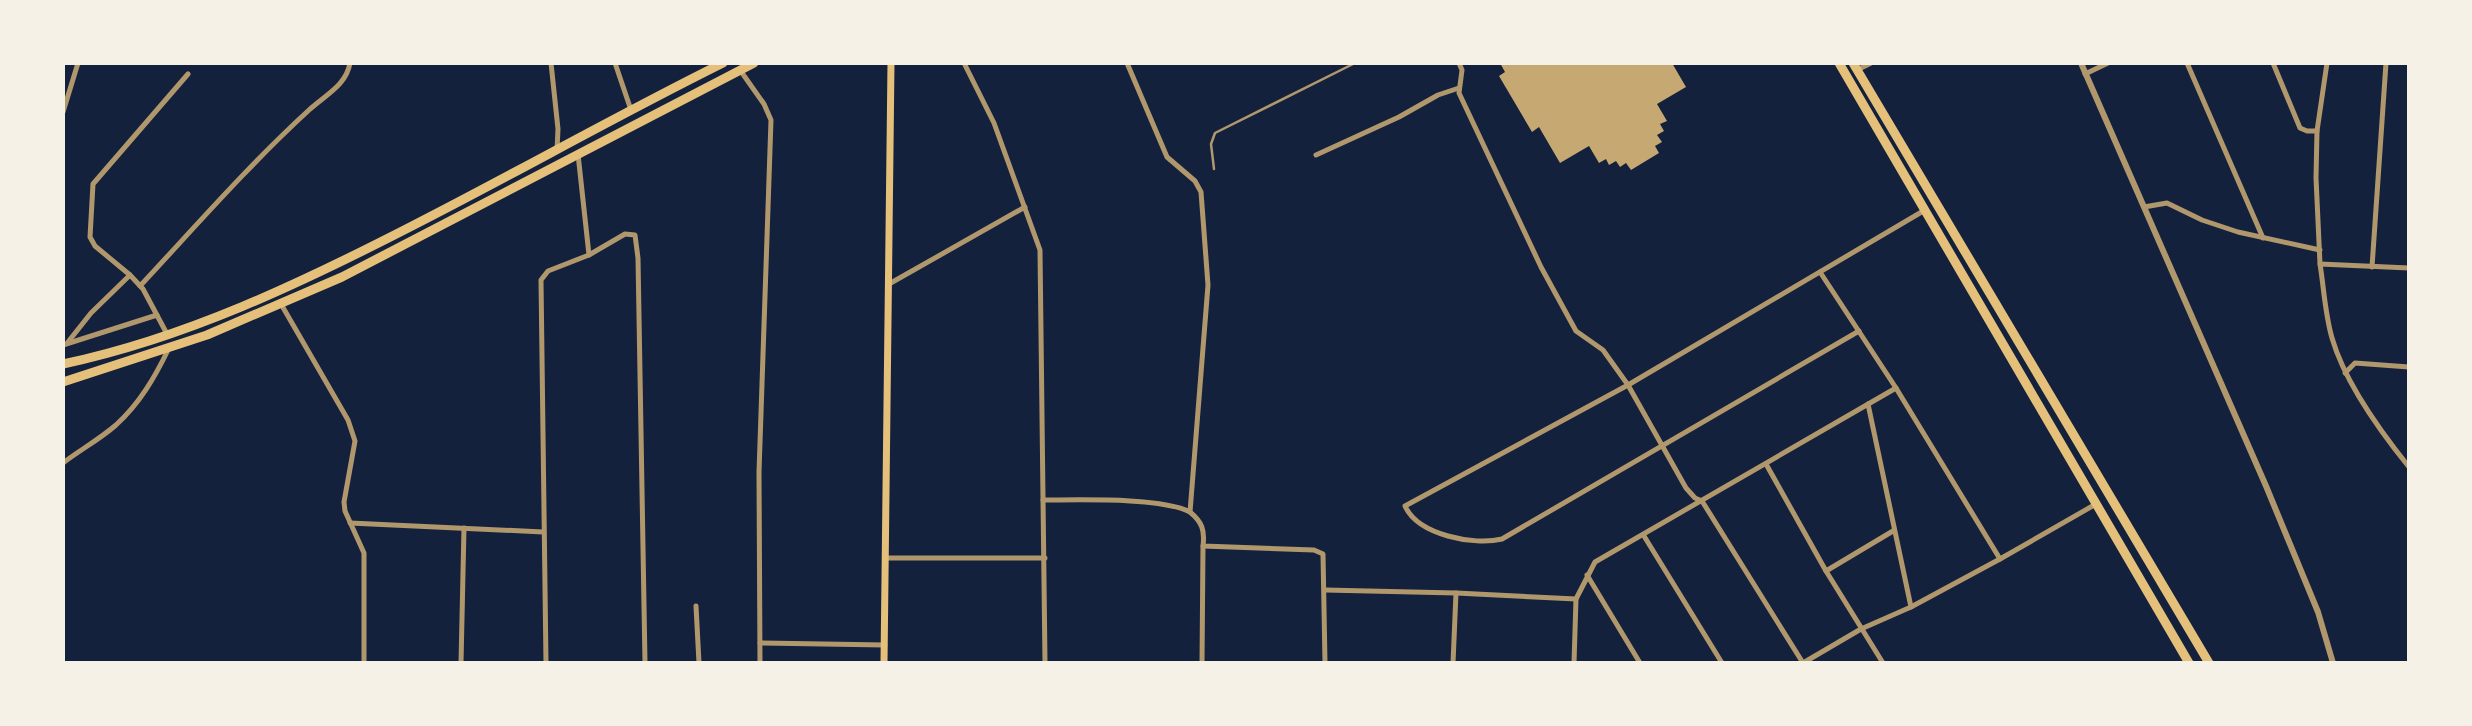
<svg xmlns="http://www.w3.org/2000/svg" width="2472" height="726" font-family="'Fira Sans Condensed',sans-serif">
	<style>
		.building { fill: #c6a872 }
		.lines { fill: none; stroke-linecap: round; stroke-linejoin: round }
		.service { stroke: #b1986c; stroke-width: 2.5 }
		.minor { stroke: #b1986c; stroke-width: 5 }
		.tertiary { stroke: #b1986c; stroke-width: 6 }
		.secondary { stroke: #e5c07b; stroke-width: 7 }
		.trunk { stroke: #e5c07b; stroke-width: 9 }
	</style>
	<rect width="100%" height="100%" fill="#14213d"/>
	<polygon class="building" points="1500,63 1672,63 1686,87 1657,104 1667,121 1660,124 1664,131 1657,135 1662,142 1655,146 1659,153 1631,170 1626,163 1620,167 1616,161 1609,165 1606,159 1599,163 1589,146 1560,163 1539,127 1532,132 1499,76 1505,72"/>
	<g class="lines">
		<polyline class="service" points="1214,169 1211,144 1215,133 1355,63"/>
		<g class="minor">
			<polyline points="551,63 558,129 557,150"/>
			<polyline points="615,63 631,110"/>
			<polyline points="964,63 994,123 1040,250 1045,663"/>
			<polyline points="1459,63 1462,70 1459,93 1541,267 1576,331 1603,350 1628,385 1686,488 1695,498 1702,501 1803,663"/>
			<polyline points="2187,63 2263,238"/>
			<polyline points="2273,63 2300,128 2307,131 2317,131"/>
			<polyline points="740,70 764,104 771,120 759,472 760,663"/>
			<polyline points="1857,70 1871,63"/>
			<polyline points="2085,74 2108,63"/>
			<polyline points="63,112 78,63"/>
			<polyline points="1316,155 1399,117 1438,95 1459,88"/>
			<polyline points="2144,207 2167,203 2202,220 2238,232 2320,250"/>
			<polyline points="589,255 625,234 635,235 638,258 645,663"/>
			<polyline points="2320,264 2316,178 2317,131 2327,63"/>
			<polyline points="2372,267 2386,63"/>
			<path d="M 2409,268 L 2320,264 C 2324,289 2325,314 2332,338 C 2345,383 2380,431 2409,467"/>
			<polyline points="1820,272 1896,388 2000,559"/>
			<polyline points="889,284 1025,207"/>
			<path d="M 140,286 C 195,227 249,165 309,110 C 325,95 346,86 350,63"/>
			<polyline points="281,304 348,420 355,441 344,502 345,511 364,553 364,663"/>
			<path d="M 1859,331 L 1502,539 C 1474,546 1418,535 1405,506 L 1628,385 L 1925,210"/>
			<polyline points="167,334 143,289 130,275 95,246 90,237 93,184 188,74"/>
			<polyline points="68,342 91,313 130,275"/>
			<polyline points="63,345 157,315"/>
			<polyline points="2345,373 2355,363 2409,367"/>
			<polyline points="1868,404 1911,607"/>
			<path d="M 63,463 C 80,450 100,439 116,425 C 140,403 155,377 169,348"/>
			<polyline points="1766,464 1826,571 1883,663"/>
			<path d="M 1043,500 C 1078,500 1162,497 1190,512 L 1208,285 L 1201,192 L 1195,181 L 1167,157 L 1127,63"/>
			<path d="M 1190,512 C 1202,522 1205,530 1203,546 L 1314,550 L 1323,554 L 1325,663"/>
			<polyline points="350,523 543,532"/>
			<polyline points="1644,536 1722,663"/>
			<polyline points="886,558 1045,558"/>
			<polyline points="1826,571 1893,531"/>
			<polyline points="1587,575 1640,663"/>
			<polyline points="1325,590 1456,593 1576,599"/>
			<polyline points="696,606 699,663"/>
			<polyline points="760,643 885,645"/>
			<polyline points="461,663 464,528"/>
			<polyline points="546,663 541,280 548,271 589,255 578,154"/>
			<polyline points="1202,663 1203,546"/>
			<polyline points="1453,663 1456,593"/>
			<polyline points="1574,663 1576,599 1595,562 1896,388"/>
			<polyline points="1803,663 1861,629 1911,607 2000,559 2096,504"/>
		</g>
		<polyline class="tertiary" points="2081,63 2266,486 2318,612 2333,663"/>
		<polyline class="secondary" points="884,663 891,63"/>
		<g class="trunk">
			<polyline points="1839,63 2189,663"/>
			<polyline points="1853,63 2209,663"/>
			<path d="M 63,364 C 186,338 301,283 412,226 C 516,173 618,115 723,63"/>
			<polyline points="63,382 207,335 342,277 754,63"/>
		</g>
	</g>
	<rect width="2472" height="726" fill="none" stroke="#f6f1e7" stroke-width="130"/>
</svg>
